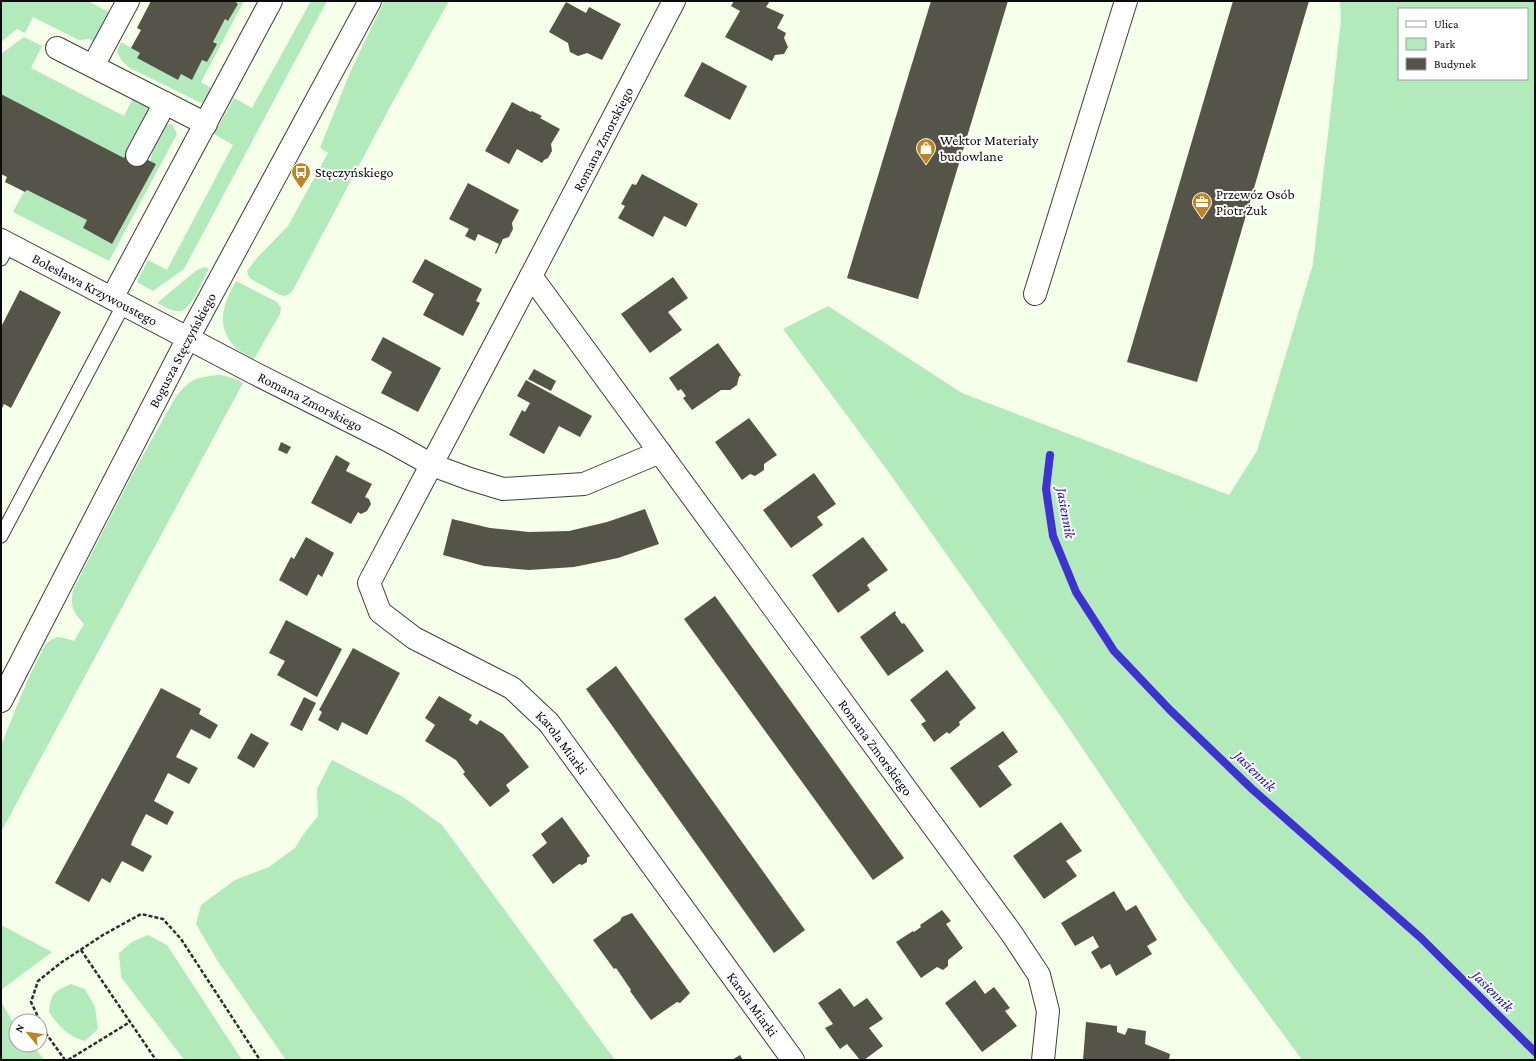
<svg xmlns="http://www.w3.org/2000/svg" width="1536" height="1061" font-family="'Crimson Pro',serif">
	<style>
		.green { fill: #b3eabc; fill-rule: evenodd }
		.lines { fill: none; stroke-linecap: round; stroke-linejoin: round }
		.stream { stroke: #3e32d1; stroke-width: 8 }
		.building { fill: #545548 }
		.service-casing { stroke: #3f3f3f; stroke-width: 15 }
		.minor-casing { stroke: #3f3f3f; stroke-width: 24 }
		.tertiary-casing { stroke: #3f3f3f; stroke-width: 24 }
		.path { stroke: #2e2e2e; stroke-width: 2.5; stroke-dasharray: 4 2; stroke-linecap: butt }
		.service { stroke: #fff; stroke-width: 13 }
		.minor { stroke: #fff; stroke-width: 22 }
		.tertiary { stroke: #fff; stroke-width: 22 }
		.labels { text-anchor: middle; stroke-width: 4; stroke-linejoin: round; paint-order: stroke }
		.street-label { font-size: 14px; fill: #0c0c0c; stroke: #fff }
		.poi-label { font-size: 14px; fill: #0c0c0c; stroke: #fff; text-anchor: start }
		.water-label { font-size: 15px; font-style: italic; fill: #2212a1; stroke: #fff }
	</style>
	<rect width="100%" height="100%" fill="#f5ffea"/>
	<g class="green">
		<polygon points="1,1 88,1 110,13 94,42 89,39 79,40 33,17 25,33 17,29 1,42"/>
		<polygon points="234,1 244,1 201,82 216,91 205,105 130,68 122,61 117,52 121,42 140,53 137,58 178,80 181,74 192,80 202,60 207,62 216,45 213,42 225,19 228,21 237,4"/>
		<polygon points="311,1 327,1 184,269 153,291 137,282 148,260 167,270 233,145 214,134 234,98 252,108"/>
		<polygon points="384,1 449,1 390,107 294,288 291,293 285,296 280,295 251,279 248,275 247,271 257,258 288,226 328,153 320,148 349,75"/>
		<path d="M 1340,1 L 1535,1 L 1535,1060 L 1302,1060 L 1185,900 L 1066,724 L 885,467 L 783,329 L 828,306 L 962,393 L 1229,495 L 1257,451 L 1313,264 L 1341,21 ZM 1399,9 L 1527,9 L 1527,79 L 1399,79 Z"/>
		<polygon points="24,37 42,46 31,68 124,116 135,94 149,107 147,115 124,158 1,94 1,54"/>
		<polygon points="172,124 177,134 109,261 13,212 24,192 25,192 27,190 87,220 83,228 112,244 156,164 150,161 157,136 165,125"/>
		<path d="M 205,267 L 209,269 C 203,279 192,308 181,311 C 174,313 164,306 157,303 L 197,270 Z"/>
		<path d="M 236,281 L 277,302 L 281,308 L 280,314 L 254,359 C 248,355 240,352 235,347 C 215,325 223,305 236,281 Z"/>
		<path d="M 221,375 L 233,378 L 243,383 L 1,832 L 1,746 L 16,708 L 30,675 L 45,645 L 52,639 L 58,637 L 64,638 L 74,641 L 84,624 C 73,612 70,607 73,590 L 130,479 L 175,398 C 191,378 196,377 221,375 Z"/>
		<polygon points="332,760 403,797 442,825 615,1060 286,1060 217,960 196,924 201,905 235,880 269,867 295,848 303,835 318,816 317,789"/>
		<polygon points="1,925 52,952 1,990"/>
		<polygon points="148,935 167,945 242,1060 184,1060 179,1053 121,977 119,953 132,942"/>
		<path d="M 71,984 L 85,989 L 95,1007 L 98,1029 L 85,1041 C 66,1035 61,1028 49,1012 C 51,993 54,991 71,984 Z"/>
		<polygon points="1,1002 16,1027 16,1045 33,1045 44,1060 1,1060"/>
	</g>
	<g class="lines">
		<polyline class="stream" points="1050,455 1046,489 1053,536 1076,592 1114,651 1170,710 1252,789 1421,938 1535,1052"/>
	</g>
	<g class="building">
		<polygon points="151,1 234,1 238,4 228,21 225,19 213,42 217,44 207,62 202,60 192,80 181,74 178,80 137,58 140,53 131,48 141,30 137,28"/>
		<polygon points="734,1 770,1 766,7 784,15 777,28 786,33 784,38 788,47 784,54 775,55 772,61 725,37 740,11 731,6"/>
		<polygon points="931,1 1008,1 918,299 847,278"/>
		<polygon points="1233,1 1309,1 1197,382 1127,362"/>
		<polygon points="566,2 586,13 589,7 621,24 602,60 587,53 578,56 570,52 568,43 549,32"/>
		<polygon points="702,62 747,86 730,120 684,96"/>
		<polygon points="1,94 124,158 128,150 156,164 112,244 83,228 87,220 27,190 25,192 5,182 7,177 1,174"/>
		<polygon points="512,102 531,112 532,111 542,116 540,118 560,129 551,144 552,151 548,158 544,160 542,163 517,149 509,164 485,151"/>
		<polygon points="642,174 698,204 686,227 664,216 653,237 618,218 625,206 621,204 632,184 636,185"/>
		<polygon points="468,183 519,210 512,223 513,229 509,237 503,239 496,254 495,253 499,244 478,234 475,241 465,236 469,229 449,219"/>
		<polygon points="425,259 482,289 476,301 480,303 463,336 423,315 434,294 412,282"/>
		<polygon points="673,277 688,298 668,312 682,330 650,353 621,314"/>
		<polygon points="20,290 61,312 11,408 4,404 1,410 1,327"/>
		<polygon points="383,337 441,368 418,412 381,393 392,372 371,360"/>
		<polygon points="718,343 741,375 739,377 737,385 730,390 721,390 692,410 683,398 686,396 681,389 678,391 669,378"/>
		<polygon points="534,369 556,381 551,391 528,379"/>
		<polygon points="526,380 592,416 580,437 559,426 544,454 509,435 522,410 525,412 530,403 517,396"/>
		<polygon points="749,418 777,455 764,464 764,470 755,476 750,474 742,480 715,442"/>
		<polygon points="281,442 291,447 287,454 278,450"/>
		<polygon points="336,455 350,463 346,471 372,484 365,497 369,499 371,504 367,511 361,514 358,512 351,524 311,503"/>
		<polygon points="814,473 836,504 817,517 823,525 791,548 763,510"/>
		<polygon points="645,509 659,544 618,558 574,567 529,570 484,566 443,555 452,519 490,528 529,532 569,531 607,522"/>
		<polygon points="306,537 334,553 322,577 318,574 307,596 279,580 291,557 294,559"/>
		<polygon points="863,537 888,570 867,585 870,590 838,613 812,575"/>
		<polygon points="715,596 904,858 873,880 684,619"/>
		<polygon points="895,611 896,613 895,614 902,624 904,623 924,651 888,676 860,637"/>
		<polygon points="286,620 342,649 317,697 277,675 285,661 269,653"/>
		<polygon points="353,648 400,673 367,735 342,722 338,731 318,720 322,712 319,710"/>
		<polygon points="616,666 805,930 774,953 586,689"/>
		<polygon points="947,670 976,708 959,722 960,725 949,734 947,732 934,742 921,724 926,721 910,700"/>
		<polygon points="161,688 201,709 199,714 218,725 210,739 191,729 178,753 176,757 198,768 189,784 168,773 154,801 174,812 167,825 146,814 133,839 131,845 152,856 143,872 122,861 110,883 102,878 89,902 55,883"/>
		<polygon points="439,696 472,715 469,720 477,725 480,720 503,734 529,767 506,785 510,791 490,807 463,774 465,772 456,760 425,741 435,725 425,718"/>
		<polygon points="304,697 316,703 302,731 290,725"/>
		<polygon points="1003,731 1018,752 998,766 1012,785 980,808 950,768"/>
		<polygon points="251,733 269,743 254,768 237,758"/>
		<polygon points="562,817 590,856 587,858 587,862 582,865 579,864 553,884 532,855 547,843 541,834"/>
		<polygon points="1061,822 1082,851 1066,861 1077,876 1044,899 1013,856"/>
		<polygon points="1114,891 1126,911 1136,905 1157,940 1147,946 1152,954 1116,976 1110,964 1101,969 1091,952 1099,947 1093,936 1075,946 1061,923"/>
		<polygon points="942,910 951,921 946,924 963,948 948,960 948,966 943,970 937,967 921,978 896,942 913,931 914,932 921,927 920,925"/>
		<polygon points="632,913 690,993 680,1003 677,1002 651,1020 630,991 631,990 616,968 614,969 593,940 620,921 622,917"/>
		<polygon points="975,980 985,994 994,987 1010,1008 1005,1011 1017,1026 982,1052 945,1003"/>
		<polygon points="840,988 854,1007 867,998 883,1019 869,1028 883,1046 864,1060 860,1060 847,1044 840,1049 825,1028 833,1024 818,1003"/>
		<polygon points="1086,1022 1117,1026 1117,1032 1125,1035 1128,1028 1146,1031 1145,1044 1170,1054 1169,1060 1083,1060"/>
		<polygon points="740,1055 743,1060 732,1060"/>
	</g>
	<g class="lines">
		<g class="service-casing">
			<g id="service">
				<polyline points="1,259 9,244"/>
				<polyline points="1,536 124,304"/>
			</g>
		</g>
		<g class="minor-casing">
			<g id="minor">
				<path id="s1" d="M 674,1 L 531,276 L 369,583 L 380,612 L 414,638 L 512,688 L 549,723 L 793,1060"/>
				<polyline points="57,48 206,124"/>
				<polyline points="93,66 128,1"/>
				<polyline points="137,155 165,103"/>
				<path id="s2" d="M 1,240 L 254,373 L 389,441 L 432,465 L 470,479 L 503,489 L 584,484 L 660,452"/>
				<path id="s3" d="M 531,276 L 1012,934 L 1039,975 L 1048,1011 L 1043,1060"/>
				<polyline points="1035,294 1126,1"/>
				<polyline points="112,298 271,1"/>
			</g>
		</g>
		<g class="tertiary-casing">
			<g id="tertiary">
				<path id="s4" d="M 1,701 L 188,338 L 370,1"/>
			</g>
		</g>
		<g class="path">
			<polyline points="81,950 156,1060"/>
			<polyline points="40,1021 31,1002 38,981 62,962 103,935 141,914 163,919 181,939 260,1060"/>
			<polyline points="40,1022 45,1032 65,1060"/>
			<polyline points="68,1060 130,1022"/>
		</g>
		<use href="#service" class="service"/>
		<use href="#minor" class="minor"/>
		<use href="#tertiary" class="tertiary"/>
	</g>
	<defs>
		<g id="shop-pin" transform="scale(1)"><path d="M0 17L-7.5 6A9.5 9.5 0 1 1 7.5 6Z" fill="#bf8420" stroke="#fff"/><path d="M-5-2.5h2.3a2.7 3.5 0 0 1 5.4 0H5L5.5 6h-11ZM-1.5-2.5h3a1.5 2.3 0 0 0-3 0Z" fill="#fff"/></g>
		<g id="bus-pin" transform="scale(1)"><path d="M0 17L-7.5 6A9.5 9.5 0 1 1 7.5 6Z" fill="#bf8420" stroke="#fff"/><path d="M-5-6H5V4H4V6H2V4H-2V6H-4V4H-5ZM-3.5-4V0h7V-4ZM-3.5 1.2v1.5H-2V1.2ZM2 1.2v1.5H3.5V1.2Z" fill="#fff"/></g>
		<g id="office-pin" transform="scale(1)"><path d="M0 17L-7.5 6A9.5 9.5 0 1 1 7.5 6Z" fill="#bf8420" stroke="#fff"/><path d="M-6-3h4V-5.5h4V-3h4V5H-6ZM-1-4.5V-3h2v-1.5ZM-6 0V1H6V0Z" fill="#fff"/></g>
	</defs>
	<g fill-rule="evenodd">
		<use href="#shop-pin" x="926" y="148"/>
		<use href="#bus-pin" x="301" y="172"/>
		<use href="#office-pin" x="1202" y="202"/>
	</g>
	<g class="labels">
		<g class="street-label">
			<text transform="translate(603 139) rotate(-63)" y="5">Romana Zmorskiego</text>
			<text dy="5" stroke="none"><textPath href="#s2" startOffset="106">Bolesława Krzywoustego</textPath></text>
			<text dy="5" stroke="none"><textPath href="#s4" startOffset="395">Bogusza Stęczyńskiego</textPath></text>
			<text dy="5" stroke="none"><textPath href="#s2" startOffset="349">Romana Zmorskiego</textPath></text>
			<text dy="5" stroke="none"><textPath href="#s1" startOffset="915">Karola Miarki</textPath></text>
			<text dy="5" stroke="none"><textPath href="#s3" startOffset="584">Romana Zmorskiego</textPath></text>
			<text dy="5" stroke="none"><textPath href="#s1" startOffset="1239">Karola Miarki</textPath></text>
		</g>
		<g class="poi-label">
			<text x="940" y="145">Wektor Materiały<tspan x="940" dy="16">budowlane</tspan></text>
			<text x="315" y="177">Stęczyńskiego</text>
			<text x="1216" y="199">Przewóz Osób<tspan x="1216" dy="16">Piotr Żuk</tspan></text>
		</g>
		<g class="water-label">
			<text transform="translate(1066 513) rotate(80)" y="5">Jasiennik</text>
			<text transform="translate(1255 771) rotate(44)" y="5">Jasiennik</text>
			<text transform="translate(1493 991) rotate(45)" y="5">Jasiennik</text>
		</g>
	</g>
	<rect width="1536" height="1061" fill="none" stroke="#0c0c0c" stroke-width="4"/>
	<rect x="1398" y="8" width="130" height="72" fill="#ffffff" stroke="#9e9e9e"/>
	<rect x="1406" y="21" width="20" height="6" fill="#ffffff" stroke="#9e9e9e"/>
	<text x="1434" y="28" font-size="12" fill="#0c0c0c">Ulica</text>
	<rect x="1406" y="38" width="20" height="12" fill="#b3eabc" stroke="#9e9e9e"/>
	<text x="1434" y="48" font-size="12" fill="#0c0c0c">Park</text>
	<rect x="1406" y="58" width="20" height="12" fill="#545548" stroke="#9e9e9e"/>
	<text x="1434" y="68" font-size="12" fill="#0c0c0c">Budynek</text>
	<g transform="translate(28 1033) rotate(299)"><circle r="19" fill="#ffffff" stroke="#9e9e9e"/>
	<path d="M0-3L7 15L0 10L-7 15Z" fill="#bf8420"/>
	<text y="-6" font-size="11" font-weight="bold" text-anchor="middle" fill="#0c0c0c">N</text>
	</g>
</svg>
